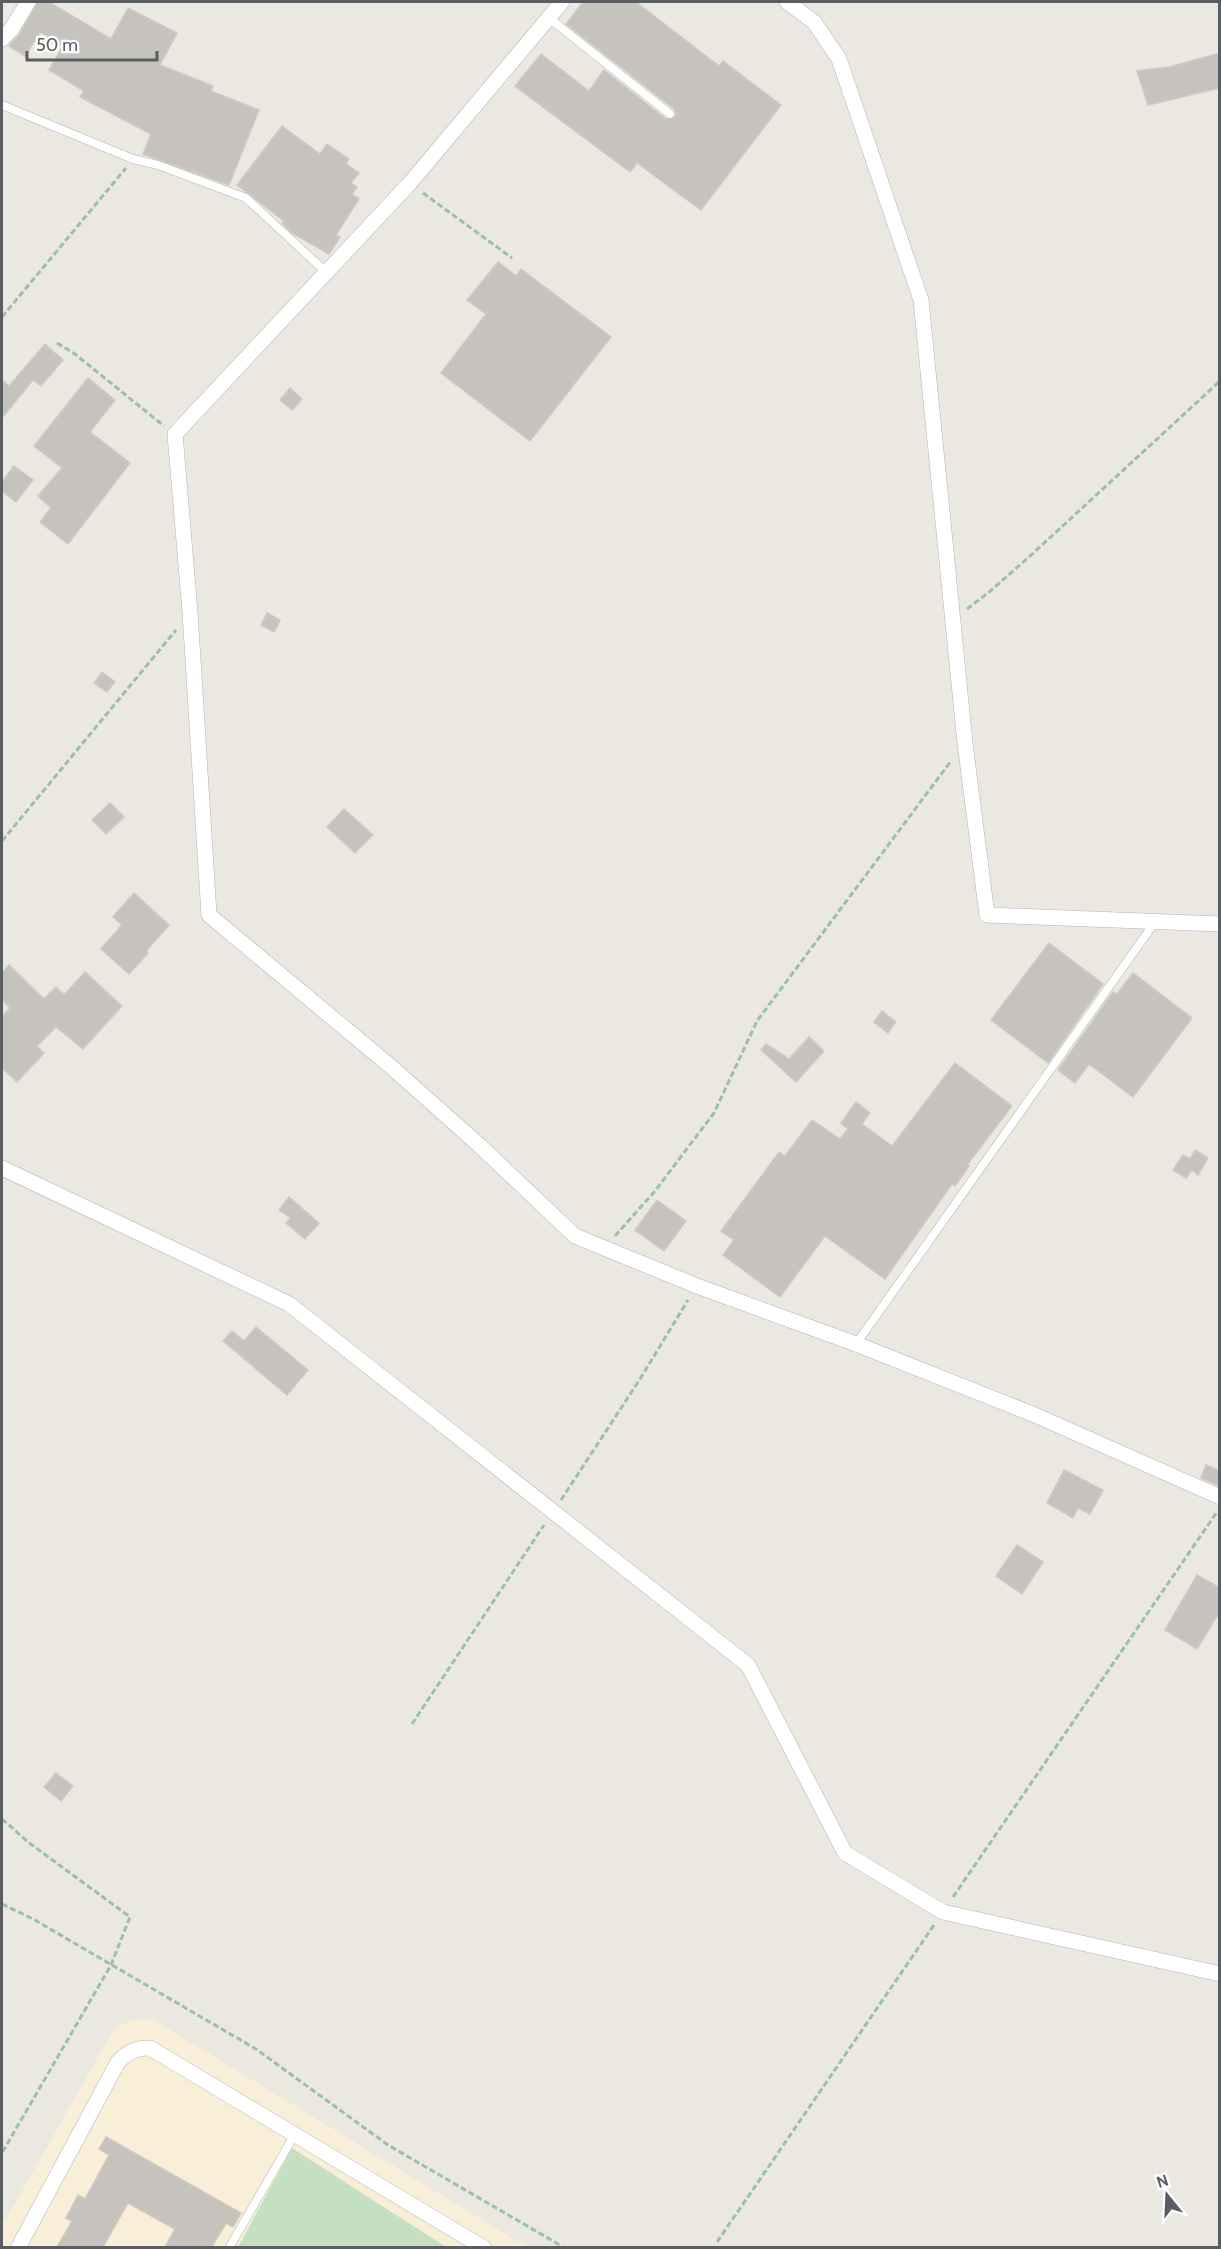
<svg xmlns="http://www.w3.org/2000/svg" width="1221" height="2249" font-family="Cabin,sans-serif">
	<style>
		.commercial { fill: #f9efd9 }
		.green { fill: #c4e0c1 }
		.building { fill: #c6c3bf; stroke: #cfc9c1; stroke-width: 1.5 }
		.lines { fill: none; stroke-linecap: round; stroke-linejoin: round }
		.lane-casing { stroke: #afb3b6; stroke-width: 9 }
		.street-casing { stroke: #afb3b6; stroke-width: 16 }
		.path { stroke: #9bc0a2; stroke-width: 3; stroke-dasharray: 6 3; stroke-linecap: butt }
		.lane { stroke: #fff; stroke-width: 8 }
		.street { stroke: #fff; stroke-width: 15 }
	</style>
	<rect width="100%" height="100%" fill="#ebe8e2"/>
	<polygon class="commercial" points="152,2019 527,2247 2,2248 2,2226 113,2031 130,2020"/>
	<polygon class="green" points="292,2148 446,2247 238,2247"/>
	<g class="building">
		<polygon points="38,2 49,2 111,39 128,8 177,33 160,65 213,86 211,91 259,110 229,185 143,154 151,134 80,97 84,91 49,70 63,46 40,32 25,56 9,46 19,35"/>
		<polygon points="583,2 636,2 719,66 723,61 781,105 701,210 637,163 630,172 515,86 541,54 589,91 604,70 666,119 674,118 676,114 674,109 566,24"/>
		<polygon points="1220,53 1220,88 1148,105 1137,71 1169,67"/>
		<polygon points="282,126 320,154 327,144 349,159 346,164 359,173 351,183 357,187 352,194 359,199 336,235 340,237 329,254 292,233 282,223 284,221 237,185"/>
		<polygon points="498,262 516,276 521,269 611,337 530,441 441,373 486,314 467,300"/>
		<polygon points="45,344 63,360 41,386 33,380 2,418 2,380 9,386"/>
		<polygon points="88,378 115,400 90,432 130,463 68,544 40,522 51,508 38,496 62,468 34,446"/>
		<polygon points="290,388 302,399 292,410 280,400"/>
		<polygon points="14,466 33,480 16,502 2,491 2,482"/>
		<polygon points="267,613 280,620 274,632 261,625"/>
		<polygon points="102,672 115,682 107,692 94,683"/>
		<polygon points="110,803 124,817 106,834 92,820"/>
		<polygon points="344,809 373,835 355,853 327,827"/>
		<polygon points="134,893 169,925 146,951 148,953 129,974 101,949 122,925 113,917"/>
		<polygon points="1049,943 1103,984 1048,1063 991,1020"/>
		<polygon points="9,965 44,999 56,987 64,995 85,972 122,1006 83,1049 56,1027 37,1046 44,1053 17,1082 2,1068 2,1017 10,1008 2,999 2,973"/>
		<polygon points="1133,973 1192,1018 1133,1097 1089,1064 1075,1083 1058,1070 1113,992 1117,994"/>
		<polygon points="882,1011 896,1022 888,1033 874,1022"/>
		<polygon points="809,1037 824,1051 796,1082 761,1050 766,1044 789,1059"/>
		<polygon points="955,1063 1012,1106 967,1165 969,1166 955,1186 952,1184 885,1279 825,1236 780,1297 723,1255 734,1240 721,1231 779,1152 785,1156 812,1120 840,1139 848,1129 841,1123 856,1102 870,1113 862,1124 892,1146"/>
		<polygon points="1195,1150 1208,1158 1198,1175 1192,1170 1186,1178 1173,1170 1183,1155 1190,1159"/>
		<polygon points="289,1197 319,1223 305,1239 286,1223 291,1218 279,1210"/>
		<polygon points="657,1200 686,1221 664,1251 635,1230"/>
		<polygon points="256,1327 308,1370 287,1395 223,1341 232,1331 244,1341"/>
		<polygon points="1206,1465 1220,1471 1220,1486 1201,1478"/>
		<polygon points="1064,1470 1103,1490 1090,1514 1078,1508 1073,1518 1047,1503"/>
		<polygon points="1017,1545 1043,1562 1022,1594 996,1576"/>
		<polygon points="1197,1575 1220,1588 1220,1611 1197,1649 1165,1630"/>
		<polygon points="56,1773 73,1786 61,1801 44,1787"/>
		<polygon points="106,2137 241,2213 233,2227 226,2223 212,2247 165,2247 175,2229 128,2203 103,2247 57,2247 72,2221 66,2218 78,2195 85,2199 109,2155 99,2149"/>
	</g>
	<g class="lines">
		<g class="lane-casing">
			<g id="lane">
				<polyline points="549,18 670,114"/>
				<polyline points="2,105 133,159 158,165 246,198 326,272"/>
				<polyline points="856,1344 1155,922"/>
				<polyline points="229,2248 295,2134"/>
			</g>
		</g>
		<g class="street-casing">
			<g id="street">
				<polyline points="562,2 410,183 175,434 190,612 209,915 389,1065 479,1145 575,1236 697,1286 856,1344 1035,1415 1220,1497"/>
				<polyline points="787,2 814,22 839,59 921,300 965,743 987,915 1220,924"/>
				<polyline points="2,39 11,30 28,2"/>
				<polyline points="2,1168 289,1304 748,1665 845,1853 943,1912 1220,1974"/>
				<path d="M 18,2248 L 118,2062 C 127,2052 137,2047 150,2048 L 484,2248"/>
			</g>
		</g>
		<g class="path">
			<polyline points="423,193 512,258"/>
			<polyline points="2,317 126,168"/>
			<polyline points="57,343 75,354 164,426"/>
			<polyline points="967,609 988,593 1029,557 1220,381"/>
			<polyline points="2,841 176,630"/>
			<polyline points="615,1236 655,1191 714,1113 757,1021 951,761"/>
			<polyline points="561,1500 640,1379 688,1300"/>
			<polyline points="412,1724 544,1525"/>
			<polyline points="2,1819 28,1842 130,1917 111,1965 2,2153"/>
			<polyline points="953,1897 1217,1512"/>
			<polyline points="2,1904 33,1919 256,2049 388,2145 565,2248"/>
			<polyline points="717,2242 934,1925"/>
		</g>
		<use href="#lane" class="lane"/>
		<use href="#street" class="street"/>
	</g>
	<rect width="1221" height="2249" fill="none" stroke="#5a5e61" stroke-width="6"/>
	<g transform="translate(1167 2195) rotate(342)" stroke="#ffffff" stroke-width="4.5" paint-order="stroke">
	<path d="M0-4.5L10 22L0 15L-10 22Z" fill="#5a5e61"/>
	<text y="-9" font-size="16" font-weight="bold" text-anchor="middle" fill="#5a5e61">N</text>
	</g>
	<path d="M27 51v9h130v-9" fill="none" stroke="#5a5e61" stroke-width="3"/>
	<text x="36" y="51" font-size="18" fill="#5a5e61" stroke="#ffffff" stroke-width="4.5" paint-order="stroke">50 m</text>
</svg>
